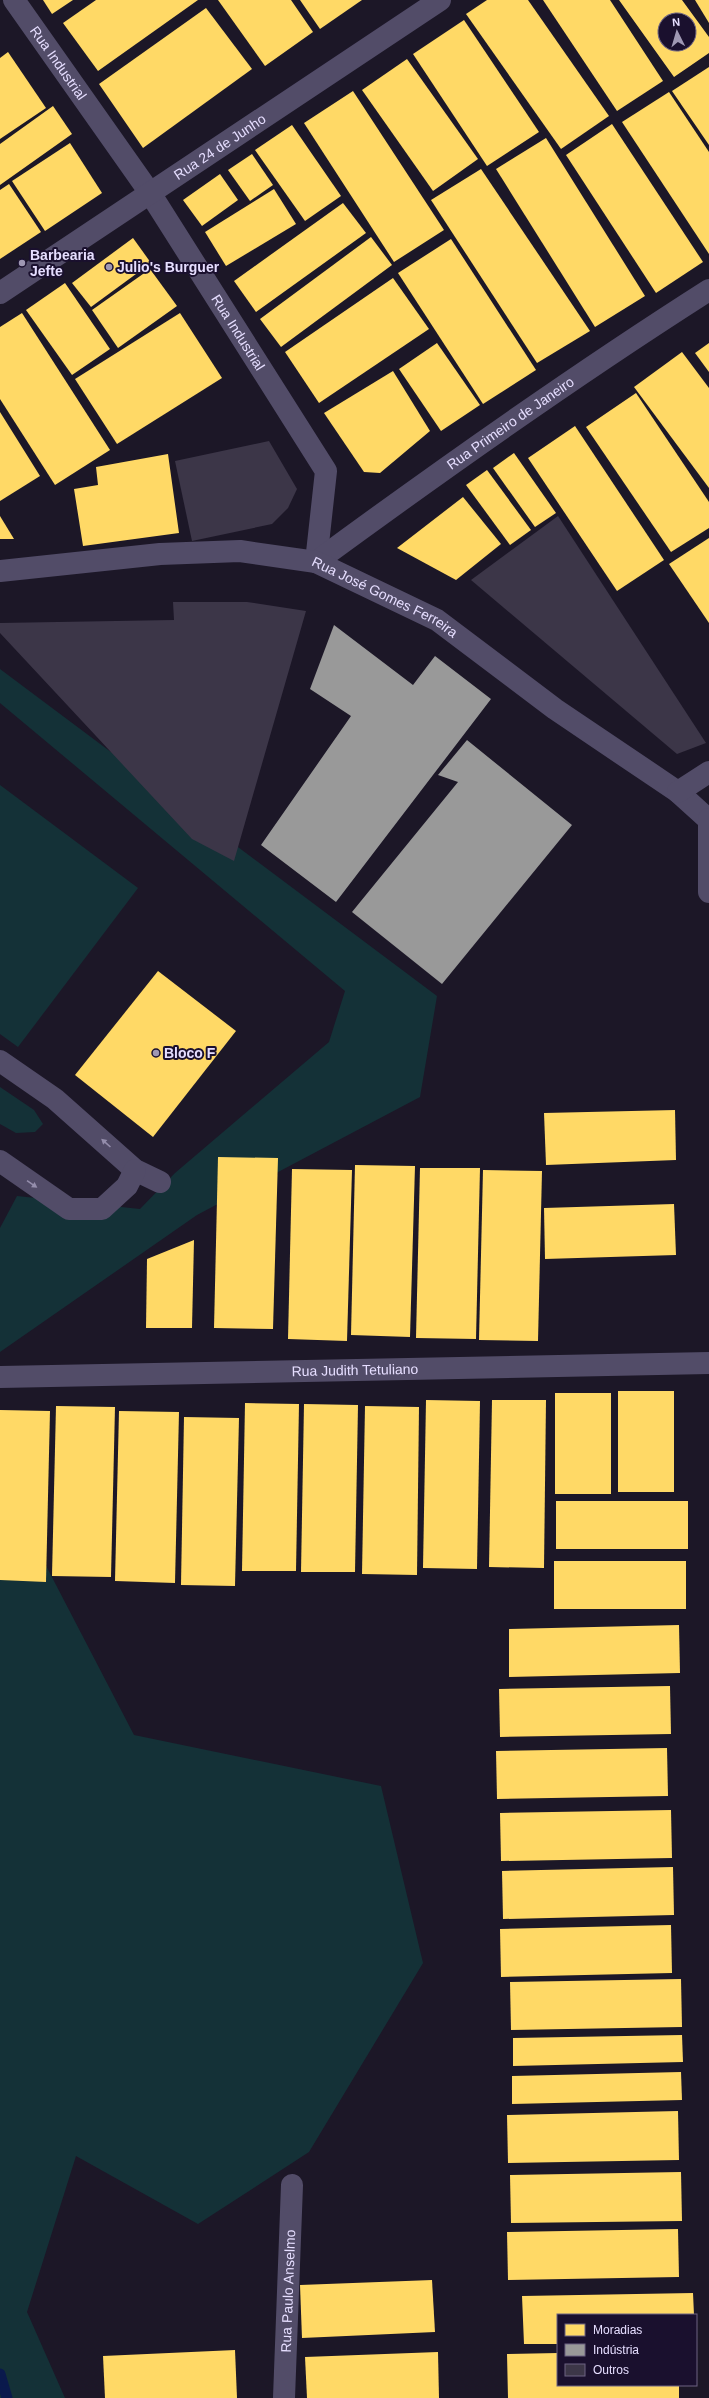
<svg xmlns="http://www.w3.org/2000/svg" width="709" height="2398" font-family="Arial,sans-serif">
	<style>
		.green { fill: #143137 }
		.homes { fill: #ffd966; fill-rule: evenodd }
		.industry { fill: #999 }
		.lines { fill: none; stroke-linecap: round; stroke-linejoin: round }
		.stream { stroke: #0a194c; stroke-width: 11 }
		.building { fill: #3c3648 }
		.minor { stroke: #524c68; stroke-width: 22 }
		.oneway { fill: #958eac }
		.poi-dot { fill: #9f98b3; stroke: #1a102e; stroke-width: 1.5 }
		.labels { text-anchor: middle; stroke-width: 4; stroke-linejoin: round; paint-order: stroke }
		.street-label { font-size: 14px; fill: #e6deff; stroke: #1a102e }
		.poi-label { font-size: 14px; font-weight: bold; fill: #e6deff; stroke: #1a102e; text-anchor: start }
	</style>
	<rect width="100%" height="100%" fill="#1c1727"/>
	<g class="green">
		<polygon points="0,669 437,996 420,1097 197,1215 0,1352 0,1228 17,1196 140,1209 175,1173 329,1042 345,991 0,703"/>
		<polygon points="0,785 138,888 18,1047 0,1034"/>
		<polygon points="0,1087 34,1110 43,1124 35,1132 16,1133 0,1124"/>
		<polygon points="0,1548 42,1558 134,1735 381,1786 423,1963 309,2152 198,2224 76,2156 27,2312 65,2398 0,2398"/>
	</g>
	<g class="homes">
		<polygon points="43,0 73,0 52,14"/>
		<polygon points="96,0 198,0 98,71 63,23"/>
		<polygon points="218,0 291,0 313,32 265,66"/>
		<polygon points="300,0 362,0 320,29"/>
		<polygon points="487,0 528,0 609,116 561,149 466,14"/>
		<polygon points="543,0 610,0 663,81 617,111"/>
		<path d="M 619,0 L 682,0 L 709,37 L 709,53 L 674,77 ZM 665,20 L 689,20 L 689,44 L 665,44 Z"/>
		<polygon points="695,0 709,0 709,23"/>
		<polygon points="206,8 252,69 143,148 99,84"/>
		<polygon points="464,20 539,132 487,166 413,54"/>
		<polygon points="8,52 46,108 0,139 0,58"/>
		<polygon points="407,59 478,159 433,191 362,90"/>
		<polygon points="709,67 709,145 672,91"/>
		<polygon points="353,91 444,230 394,262 304,123"/>
		<polygon points="669,92 709,152 709,254 622,122"/>
		<polygon points="53,106 72,134 0,185 0,144"/>
		<polygon points="612,124 703,262 656,293 566,155"/>
		<polygon points="292,125 341,196 305,221 255,150"/>
		<polygon points="546,138 645,296 595,327 496,169"/>
		<polygon points="70,143 102,193 45,231 12,181"/>
		<polygon points="252,154 273,185 250,201 228,170"/>
		<polygon points="481,169 590,331 537,363 431,200"/>
		<polygon points="220,174 238,200 202,226 183,200"/>
		<polygon points="9,184 41,232 0,259 0,190"/>
		<polygon points="274,189 296,224 226,266 205,232"/>
		<polygon points="343,203 366,233 256,312 234,281"/>
		<polygon points="371,237 392,265 281,347 260,319"/>
		<polygon points="133,238 151,263 91,307 72,283"/>
		<polygon points="451,239 536,370 483,404 398,273"/>
		<polygon points="150,269 177,306 118,348 92,310"/>
		<polygon points="393,278 429,329 319,403 285,352"/>
		<polygon points="65,283 110,349 72,375 26,310"/>
		<polygon points="22,313 110,450 55,485 0,399 0,327"/>
		<polygon points="180,313 222,378 117,444 75,379"/>
		<polygon points="437,343 480,405 441,431 399,369"/>
		<polygon points="709,343 709,372 695,353"/>
		<polygon points="682,352 709,388 709,488 634,387"/>
		<polygon points="393,371 430,431 380,473 364,472 324,413"/>
		<polygon points="636,393 709,502 709,528 671,552 586,427"/>
		<polygon points="0,412 40,476 0,501"/>
		<polygon points="575,426 664,560 617,591 528,458"/>
		<polygon points="514,453 556,513 535,527 493,468"/>
		<polygon points="168,454 179,533 83,546 74,489 98,485 96,467"/>
		<polygon points="487,470 531,530 510,545 466,485"/>
		<polygon points="463,497 501,544 456,580 397,548"/>
		<polygon points="0,516 14,539 0,539"/>
		<polygon points="709,538 709,623 669,564"/>
		<polygon points="158,971 236,1031 153,1137 75,1075"/>
		<polygon points="675,1110 676,1160 546,1165 544,1113"/>
		<polygon points="218,1157 278,1158 273,1329 214,1328"/>
		<polygon points="355,1165 415,1166 410,1337 351,1335"/>
		<polygon points="420,1168 480,1168 476,1339 416,1338"/>
		<polygon points="292,1169 352,1170 347,1341 288,1339"/>
		<polygon points="483,1170 542,1171 538,1341 479,1340"/>
		<polygon points="674,1204 676,1255 545,1259 544,1208"/>
		<polygon points="194,1240 192,1328 146,1328 147,1259"/>
		<rect x="618" y="1391" width="56" height="101"/>
		<rect x="555" y="1393" width="56" height="101"/>
		<polygon points="426,1400 480,1401 477,1569 423,1568"/>
		<polygon points="492,1400 546,1400 544,1568 489,1567"/>
		<polygon points="245,1403 299,1404 296,1571 242,1571"/>
		<polygon points="304,1404 358,1405 355,1572 301,1572"/>
		<polygon points="56,1406 115,1407 111,1577 52,1576"/>
		<polygon points="365,1406 419,1407 417,1575 362,1574"/>
		<polygon points="0,1410 50,1411 46,1582 0,1580"/>
		<polygon points="119,1411 179,1412 175,1583 115,1581"/>
		<polygon points="184,1417 239,1418 235,1586 181,1585"/>
		<rect x="556" y="1501" width="132" height="48"/>
		<rect x="554" y="1561" width="132" height="48"/>
		<polygon points="679,1625 680,1673 509,1677 509,1629"/>
		<polygon points="670,1686 671,1734 500,1737 499,1689"/>
		<polygon points="667,1748 668,1796 497,1799 496,1751"/>
		<polygon points="671,1810 672,1858 501,1861 500,1813"/>
		<polygon points="673,1867 674,1915 503,1919 502,1871"/>
		<polygon points="671,1925 672,1973 501,1977 500,1929"/>
		<polygon points="681,1979 682,2027 511,2030 510,1982"/>
		<polygon points="682,2035 683,2062 513,2066 513,2038"/>
		<polygon points="681,2072 682,2100 512,2104 512,2076"/>
		<polygon points="678,2111 679,2160 508,2163 507,2115"/>
		<polygon points="681,2172 682,2221 511,2223 510,2175"/>
		<polygon points="678,2229 679,2277 508,2280 507,2232"/>
		<polygon points="432,2280 435,2332 302,2338 300,2285"/>
		<polygon points="693,2293 694,2315 558,2315 558,2344 524,2344 522,2296"/>
		<polygon points="235,2350 237,2398 105,2398 103,2356"/>
		<polygon points="438,2352 439,2398 307,2398 305,2357"/>
		<polygon points="558,2353 558,2385 679,2385 679,2398 508,2398 507,2354"/>
	</g>
	<g class="industry">
		<polygon points="334,625 413,685 435,656 491,699 336,902 261,845 351,716 310,689"/>
		<polygon points="467,740 572,825 442,984 352,912 458,782 438,775"/>
	</g>
	<g class="lines">
		<polyline class="stream" points="0,2374 7,2398"/>
	</g>
	<g class="building">
		<polygon points="269,441 297,489 288,508 272,524 192,541 175,461"/>
		<polygon points="558,516 706,743 677,754 471,580"/>
		<polygon points="173,602 247,602 306,611 234,861 192,839 0,633 0,623 174,620"/>
	</g>
	<g class="lines">
		<g class="minor">
			<path id="s1" d="M 14,0 L 150,193 L 326,471 L 316,562"/>
			<path id="s2" d="M 0,293 L 440,0"/>
			<path id="s3" d="M 316,562 C 444,468 574,376 709,290"/>
			<path id="s4" d="M 0,571 L 160,554 L 240,551 L 316,562 L 437,620 L 555,709 L 678,792 L 709,820"/>
			<polyline points="678,792 709,772"/>
			<polyline points="709,819 709,892"/>
			<polyline points="0,1061 55,1099 135,1170 160,1182"/>
			<polyline points="0,1161 69,1209 102,1209 127,1186 135,1170"/>
			<path id="s5" d="M 0,1377 L 709,1363"/>
			<path id="s6" d="M 284,2398 L 292,2185"/>
		</g>
	</g>
	<defs><path id="oneway-solid" d="M-6-.8H1V-3.2L6.5 0L1 3.2V.8H-6Z"/></defs>
	<g class="oneway">
		<use href="#oneway-solid" transform="translate(106 1143) rotate(-138)"/>
		<use href="#oneway-solid" transform="translate(32 1184) rotate(34)"/>
	</g>
	<g class="poi-dot">
		<circle cx="22" cy="263" r="4"/>
		<circle cx="109" cy="267" r="4"/>
		<circle cx="156" cy="1053" r="4"/>
	</g>
	<g class="labels">
		<g class="street-label">
			<text dy="5" stroke="none"><textPath href="#s1" startOffset="77">Rua Industrial</textPath></text>
			<text dy="5" stroke="none"><textPath href="#s2" startOffset="264">Rua 24 de Junho</textPath></text>
			<text dy="5" stroke="none"><textPath href="#s1" startOffset="401">Rua Industrial</textPath></text>
			<text dy="5" stroke="none"><textPath href="#s3" startOffset="239">Rua Primeiro de Janeiro</textPath></text>
			<text dy="5" stroke="none"><textPath href="#s4" startOffset="395">Rua José Gomes Ferreira</textPath></text>
			<text dy="5" stroke="none"><textPath href="#s5" startOffset="355">Rua Judith Tetuliano</textPath></text>
			<text dy="5" stroke="none"><textPath href="#s6" startOffset="107">Rua Paulo Anselmo</textPath></text>
		</g>
		<g class="poi-label">
			<text x="30" y="260">Barbearia<tspan x="30" dy="16">Jefte</tspan></text>
			<text x="117" y="272">Julio's Burguer</text>
			<text x="164" y="1058">Bloco F</text>
		</g>
	</g>
	<rect x="557" y="2314" width="140" height="72" fill="#1a102e" stroke="#6c6282"/>
	<rect x="565" y="2324" width="20" height="12" fill="#ffd966" stroke="#6c6282"/>
	<text x="593" y="2334" font-size="12" fill="#e6deff">Moradias</text>
	<rect x="565" y="2344" width="20" height="12" fill="#999999" stroke="#6c6282"/>
	<text x="593" y="2354" font-size="12" fill="#e6deff">Indústria</text>
	<rect x="565" y="2364" width="20" height="12" fill="#3c3648" stroke="#6c6282"/>
	<text x="593" y="2374" font-size="12" fill="#e6deff">Outros</text>
	<g transform="translate(677 32) rotate(355)"><circle r="19" fill="#1a102e" stroke="#6c6282"/>
	<path d="M0-3L7 15L0 10L-7 15Z" fill="#9f98b3"/>
	<text y="-6" font-size="11" font-weight="bold" text-anchor="middle" fill="#e6deff">N</text>
	</g>
</svg>
